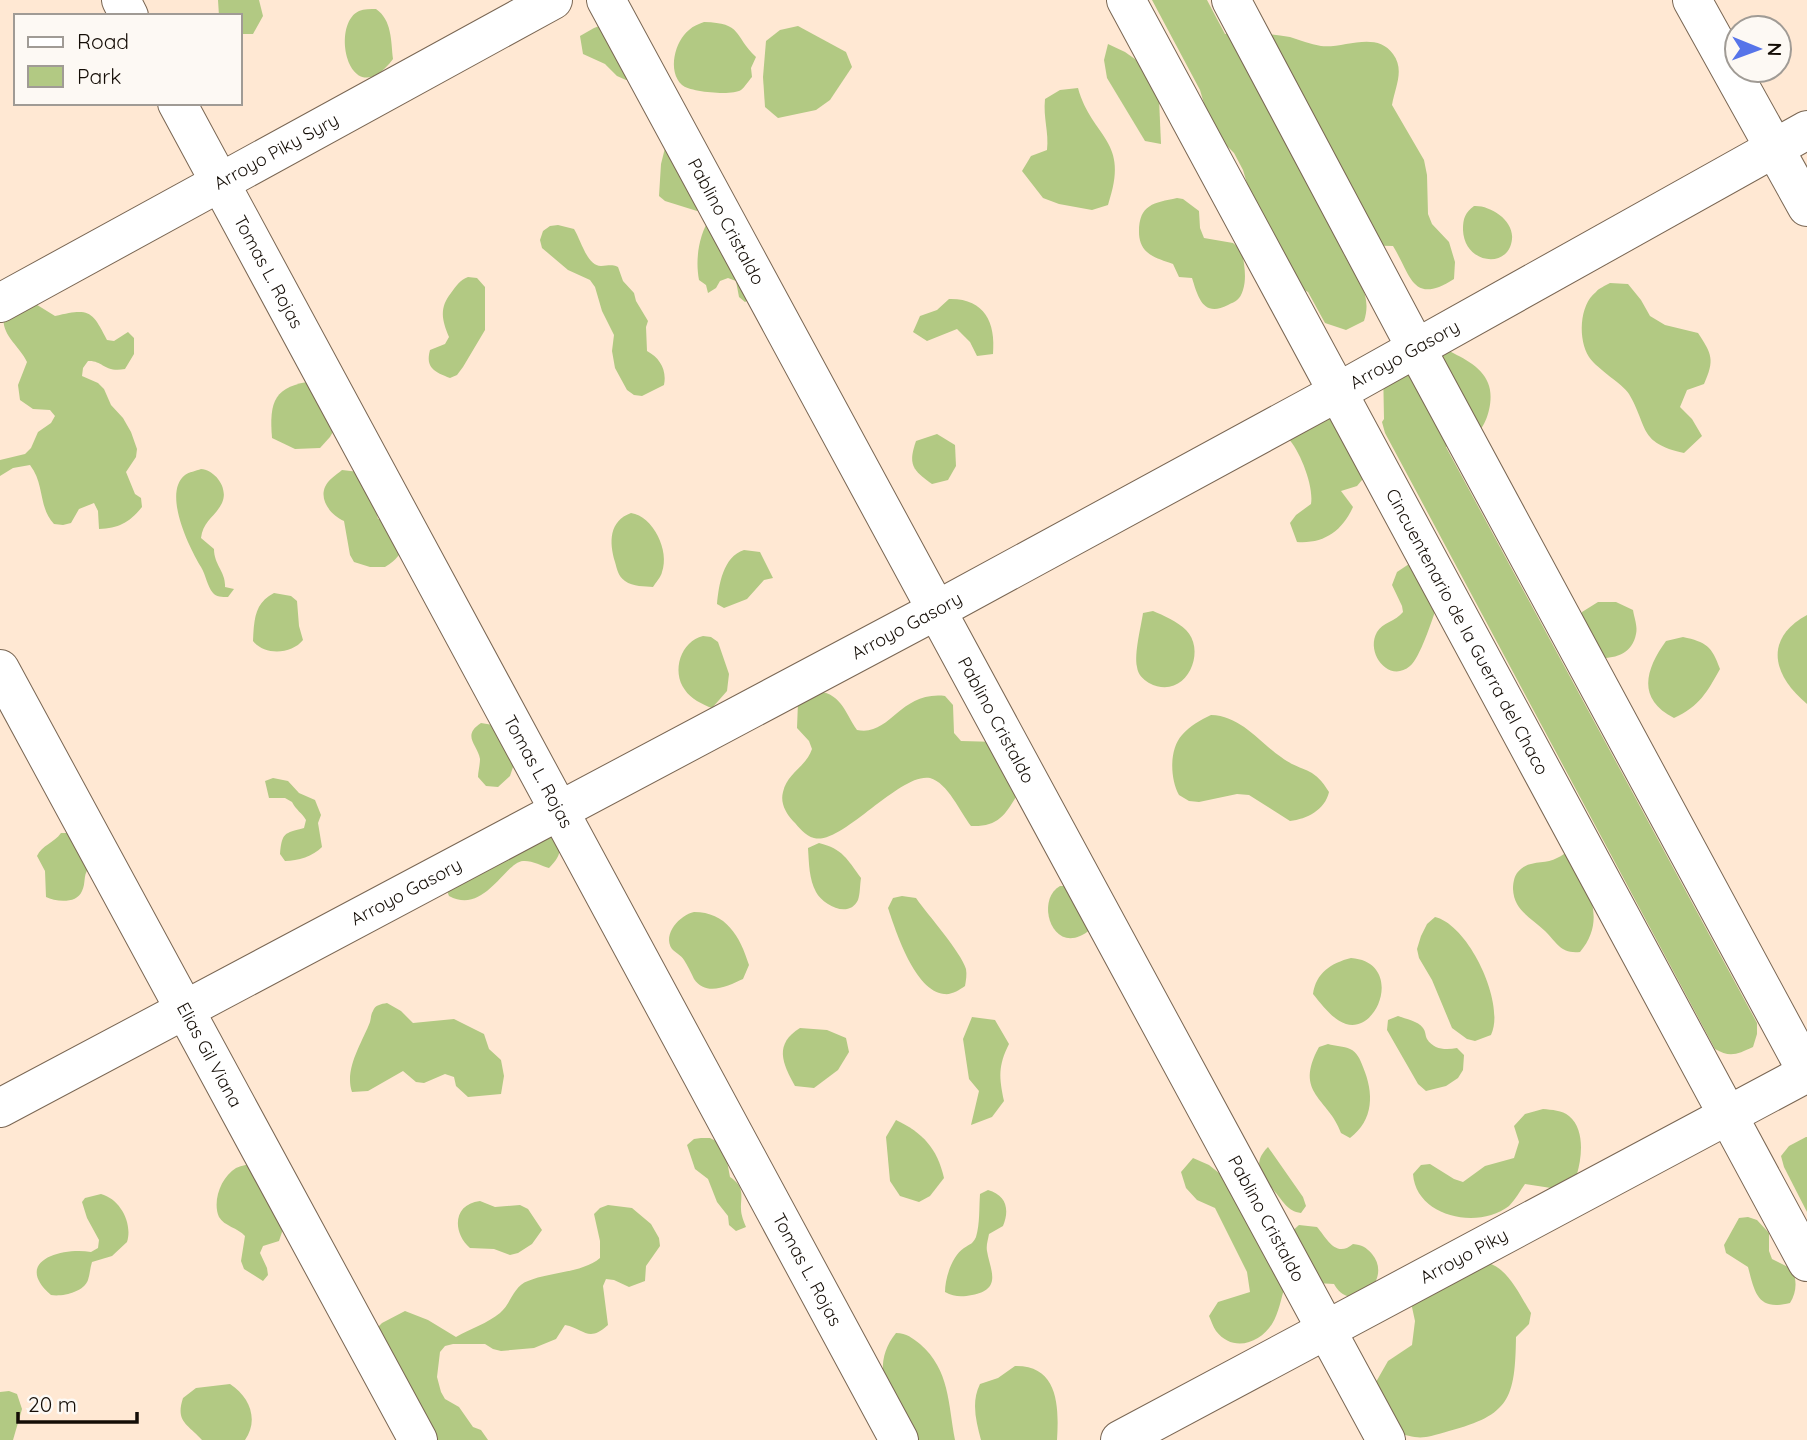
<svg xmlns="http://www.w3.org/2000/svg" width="1807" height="1440" font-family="Quicksand,sans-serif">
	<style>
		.green { fill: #b2c983 }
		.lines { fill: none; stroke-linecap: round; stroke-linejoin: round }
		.street-casing { stroke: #796653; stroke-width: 40 }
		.street { stroke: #fff; stroke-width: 38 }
		.labels { text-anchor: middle; stroke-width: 5; stroke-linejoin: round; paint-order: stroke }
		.street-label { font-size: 18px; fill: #140d06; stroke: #fdf9f4 }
	</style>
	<rect width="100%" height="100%" fill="#ffe8d3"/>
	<g class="green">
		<polygon points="218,0 259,0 263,16 253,34 240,34 240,16 219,16"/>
		<path d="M 1152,0 L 1207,0 L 1225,34 C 1246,32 1269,33 1290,37 C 1300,40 1310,44 1321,46 C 1343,49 1376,30 1393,54 C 1405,70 1395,87 1392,105 L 1424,160 L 1427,175 L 1428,214 L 1432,224 L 1449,242 L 1455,262 L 1454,279 C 1412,306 1411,275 1393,246 L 1351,245 L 1343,253 C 1356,276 1373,294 1364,321 L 1346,330 L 1325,323 L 1308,292 L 1291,283 L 1252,200 L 1243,170 L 1234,153 L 1212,131 L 1200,90 Z"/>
		<path d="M 376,9 C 392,20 391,41 393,59 C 350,116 329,25 359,11 C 364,9 371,9 376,9 Z"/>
		<path d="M 704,22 C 743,23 733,35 756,57 L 751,68 L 752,77 C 749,80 745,87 741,90 C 732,96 690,92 682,85 C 667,71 675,41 689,30 C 693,26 699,24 704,22 Z"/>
		<polygon points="602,25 641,75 626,80 617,76 605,64 583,54 580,36 594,28"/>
		<polygon points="798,26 846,52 852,67 830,100 816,110 778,118 765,107 763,77 766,41 780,30"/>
		<polygon points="1108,44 1125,52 1142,64 1159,99 1161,144 1145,141 1107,78 1104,60"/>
		<path d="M 1078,88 C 1092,139 1131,139 1108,205 L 1092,210 L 1059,204 L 1043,198 L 1022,171 L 1031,156 L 1047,150 C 1049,132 1043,118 1045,99 L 1060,90 Z"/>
		<polygon points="665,148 708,202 697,211 665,201 659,196 661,164"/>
		<path d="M 1177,198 L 1183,199 L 1199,211 L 1200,228 L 1204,238 L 1233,243 L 1242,251 C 1244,264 1247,277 1243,290 C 1240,300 1236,301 1228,305 C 1203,318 1198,297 1192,278 L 1179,277 L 1173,264 C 1163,260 1155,259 1147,252 C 1141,247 1139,239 1139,232 C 1139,204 1154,203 1177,198 Z"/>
		<path d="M 1474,206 C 1490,205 1514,220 1512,239 C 1509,270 1464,264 1463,230 C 1463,218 1465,213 1474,206 Z"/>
		<path d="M 710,218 L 755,297 L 745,302 L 739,297 L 736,281 L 728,278 L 720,281 L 716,288 L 708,293 L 706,285 L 699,280 C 695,259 699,235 710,218 Z"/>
		<path d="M 558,225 L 574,229 C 581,240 587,266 601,266 C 608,266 611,264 618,267 L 623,281 L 634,293 L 636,301 L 648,321 L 646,327 L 647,351 C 660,358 667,370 664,385 L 642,396 L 634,395 L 627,390 L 615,368 L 612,351 L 614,335 L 602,311 L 595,287 L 590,280 L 568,270 L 542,248 L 540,240 L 543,231 L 550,226 Z"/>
		<path d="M 468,277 L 477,278 L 485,287 L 485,330 L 463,367 L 457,375 L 450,378 C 435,372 425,368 430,350 L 445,344 L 449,337 C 442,320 439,308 451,293 C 456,286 460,280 468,277 Z"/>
		<path d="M 1610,283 L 1628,284 L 1641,300 L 1650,316 L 1665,325 L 1698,333 C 1712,354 1715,360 1704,384 L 1687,390 L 1680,407 L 1692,419 L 1702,436 L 1684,453 C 1638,443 1648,426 1629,394 C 1623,384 1598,370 1589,357 C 1578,340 1579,305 1596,292 C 1599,288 1605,286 1610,283 Z"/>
		<path d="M 949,299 C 984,298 996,322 993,354 L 977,356 L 970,342 L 957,329 L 927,341 L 913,332 L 920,316 L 937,310 Z"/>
		<path d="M 34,303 L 55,316 C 89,308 92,310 107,340 L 114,341 L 128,332 L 134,338 L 134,354 L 125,369 C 104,373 103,360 88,361 L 83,368 L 82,376 L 98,383 L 104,389 L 111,405 L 123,418 L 131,432 L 137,449 L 136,457 L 126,472 L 135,494 L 141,498 L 142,507 C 129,523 119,528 99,529 L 98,511 L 94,503 L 79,509 L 71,523 L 63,525 L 54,524 C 38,507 45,484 30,465 L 13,468 L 0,476 L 0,460 L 25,454 L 31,448 L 38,432 L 51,423 L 55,416 L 50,410 L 33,409 L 20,400 L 18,385 L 27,362 C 19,345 0,335 4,314 Z"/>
		<path d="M 1445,349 C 1459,356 1482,366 1488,383 C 1495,399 1487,429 1472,438 C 1465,443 1454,444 1446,447 L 1757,1023 L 1757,1034 L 1753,1047 C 1738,1054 1730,1058 1715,1049 L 1385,433 L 1382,422 L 1384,419 L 1383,366 Z"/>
		<path d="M 314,381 L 334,430 L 330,437 L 320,448 L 295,449 L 272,438 C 269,401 274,386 314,381 Z"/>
		<path d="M 1322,413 L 1344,431 L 1364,470 L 1362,480 L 1357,486 L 1341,491 L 1353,507 C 1342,531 1324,544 1297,542 L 1290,523 L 1296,515 L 1311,504 C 1314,486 1300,451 1288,438 Z"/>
		<path d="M 937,434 L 955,445 L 956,466 L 948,480 L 932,484 C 912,470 908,464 916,441 Z"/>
		<path d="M 201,469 C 215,470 229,488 222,503 C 215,517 203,521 201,538 L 214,549 C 214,565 226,572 225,587 L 234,589 L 228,597 C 222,597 216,597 213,593 C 207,586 206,575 201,567 C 190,549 162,493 185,475 C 189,472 196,471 201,469 Z"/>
		<path d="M 342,470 L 368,473 L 378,519 L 394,520 C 404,541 408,553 385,567 L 370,567 L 354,562 L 350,555 L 344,521 C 332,516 319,501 325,487 C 328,480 336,475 342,470 Z"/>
		<path d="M 631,513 C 653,516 670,551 662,572 C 661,577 656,582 653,587 C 645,586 633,587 625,581 C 618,576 617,569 615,562 C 609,542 609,521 631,513 Z"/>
		<path d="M 744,550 L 760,552 L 773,578 L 764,580 L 747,599 L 724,608 L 717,604 C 719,584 723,557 744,550 Z"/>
		<path d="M 1409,564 L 1437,606 C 1432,620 1420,658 1410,666 C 1389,684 1365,653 1377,632 C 1382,623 1396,621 1403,612 L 1402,606 L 1392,585 L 1397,572 Z"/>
		<path d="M 274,593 L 291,596 L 297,601 L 299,626 L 303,640 C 292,654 265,656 253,641 C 254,621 254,603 274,593 Z"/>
		<path d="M 1598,602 L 1616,602 L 1633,610 C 1634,617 1638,627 1636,634 C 1632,655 1614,659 1595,658 L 1576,630 L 1582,612 Z"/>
		<path d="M 1153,611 C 1163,615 1178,622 1186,630 C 1208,652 1185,702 1149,683 C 1143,679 1138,675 1137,667 C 1134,653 1141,627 1143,613 Z"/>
		<path d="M 1807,615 L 1807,704 C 1773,676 1763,639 1807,615 Z"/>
		<path d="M 703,636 L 711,637 L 718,642 L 729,674 L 727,691 L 712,708 C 703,705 690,698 685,690 C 671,671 681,641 703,636 Z"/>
		<path d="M 1683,637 C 1706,642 1712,646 1720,669 C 1707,692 1700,706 1674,718 C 1637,699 1645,670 1666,641 Z"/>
		<path d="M 814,691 C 841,692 844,711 857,730 C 891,737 899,691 945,696 L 953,705 L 954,733 L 961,741 L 998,742 L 1017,795 C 1005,816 997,827 971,826 C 960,812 948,783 930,778 C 900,772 841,846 814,838 C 805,836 799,827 793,821 C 786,813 780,803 783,792 C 787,773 806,767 812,749 L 809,741 L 797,728 L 798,702 Z"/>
		<path d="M 1211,715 C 1241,716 1258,741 1281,757 C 1302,773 1313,765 1329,792 C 1325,810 1307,819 1290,821 L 1249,795 L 1237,794 L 1199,802 L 1189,801 L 1179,795 C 1170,779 1169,749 1182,735 C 1190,726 1200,720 1211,715 Z"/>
		<path d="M 481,723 L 493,725 L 514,764 L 510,776 L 498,787 L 486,786 L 478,777 C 478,772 480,765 480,759 C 478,745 461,736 481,723 Z"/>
		<path d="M 273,778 L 288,781 L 299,793 L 315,800 L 321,815 L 318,823 L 322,847 C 313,856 298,861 285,861 L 280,854 C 282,833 284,833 304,828 L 306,820 C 302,813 296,810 292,802 L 285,798 L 269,798 L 265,781 Z"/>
		<path d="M 549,828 C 559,847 566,851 549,868 C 542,866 531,860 523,861 C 504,863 485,915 449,896 L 446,888 Z"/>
		<path d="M 61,833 L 69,833 L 88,869 C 83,876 86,883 82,891 C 77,904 56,902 46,897 L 45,871 L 37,856 C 42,845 54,843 61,833 Z"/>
		<path d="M 819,843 C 843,849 847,859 861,878 C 860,884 860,895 858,900 C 849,919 823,905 816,892 C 809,879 809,864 808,848 Z"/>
		<path d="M 1571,849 C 1585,886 1609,917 1580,952 C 1561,954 1557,943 1545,931 C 1531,917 1514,911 1513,889 C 1513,884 1514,877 1517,873 C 1527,859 1545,865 1557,858 C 1562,856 1566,852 1571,849 Z"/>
		<path d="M 1060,886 L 1068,886 L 1091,929 C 1053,961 1034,900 1060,886 Z"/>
		<path d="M 902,896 L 916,898 C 928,915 961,952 966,969 C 967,975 966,980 965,986 C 959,990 952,995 944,994 C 915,991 896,932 888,908 L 893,898 Z"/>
		<path d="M 694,912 C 726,912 740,936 749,965 L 743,979 C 728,986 706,997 694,979 C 691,973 688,966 684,960 C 681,955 676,953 672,949 C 662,934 680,915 694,912 Z"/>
		<path d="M 1435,917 C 1469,925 1506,1004 1491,1035 L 1475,1041 L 1467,1039 L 1452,1028 L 1432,980 L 1419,958 L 1417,949 L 1421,936 L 1427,924 Z"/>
		<path d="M 1351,958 C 1404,962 1379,1034 1346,1024 C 1332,1019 1322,1005 1313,994 C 1316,973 1331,963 1351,958 Z"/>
		<path d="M 387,1003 L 401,1011 L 413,1023 L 454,1019 L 484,1034 L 489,1049 L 501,1060 L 504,1076 L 501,1094 L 468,1097 L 456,1086 L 454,1077 L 445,1074 L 424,1083 L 416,1082 L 403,1071 L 368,1091 L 352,1092 C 344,1069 362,1043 370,1022 C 371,1018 371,1014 373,1011 C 375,1005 381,1004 387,1003 Z"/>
		<path d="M 1398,1016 C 1406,1019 1418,1021 1423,1028 C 1426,1032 1425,1035 1427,1039 C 1434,1050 1446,1050 1457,1048 L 1464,1055 L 1463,1070 L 1458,1078 L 1446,1086 L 1426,1091 L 1418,1084 L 1387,1030 L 1388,1020 Z"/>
		<path d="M 972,1017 L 995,1020 L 1009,1044 C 998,1066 999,1077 1004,1101 L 992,1117 L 971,1125 L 979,1091 L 969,1079 L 963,1039 Z"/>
		<path d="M 800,1028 L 827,1030 L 846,1038 L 849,1052 L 838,1070 L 814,1088 L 795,1086 C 782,1063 774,1044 800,1028 Z"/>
		<path d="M 1328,1044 C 1335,1046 1344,1046 1350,1049 C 1357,1052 1360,1059 1363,1067 C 1374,1093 1374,1120 1350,1138 L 1341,1133 C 1329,1098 1293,1094 1319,1047 Z"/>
		<path d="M 1543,1109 C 1552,1110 1562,1110 1569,1116 C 1585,1129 1582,1157 1577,1174 L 1551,1188 L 1525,1184 C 1520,1191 1515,1200 1509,1206 C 1478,1230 1416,1217 1413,1174 L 1421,1165 L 1430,1164 L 1454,1179 L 1463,1182 L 1485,1166 L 1514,1158 L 1519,1142 L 1514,1126 L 1525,1114 Z"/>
		<path d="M 896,1120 C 923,1133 937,1148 944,1178 L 930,1196 L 919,1202 L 900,1196 L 890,1181 L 886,1137 Z"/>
		<polygon points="1806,1137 1807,1137 1807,1212 1784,1167 1781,1156 1789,1146"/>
		<path d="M 701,1138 L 710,1138 L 724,1145 L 730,1177 C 745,1187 741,1195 741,1209 C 741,1215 744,1222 746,1227 L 736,1231 L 729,1225 L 728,1216 L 717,1202 L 708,1179 L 695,1169 L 687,1145 L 694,1139 Z"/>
		<path d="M 1268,1147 L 1303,1197 L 1306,1206 L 1301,1213 C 1287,1211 1284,1202 1275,1192 C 1263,1177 1250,1165 1268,1147 Z"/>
		<path d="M 1193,1158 L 1209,1165 L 1224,1177 L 1285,1286 C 1281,1298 1279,1313 1272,1324 C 1260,1343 1233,1353 1216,1331 C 1213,1327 1211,1320 1209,1316 L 1218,1302 L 1250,1292 L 1247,1272 L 1215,1208 L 1197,1200 L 1186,1188 L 1181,1172 Z"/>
		<path d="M 257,1163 L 284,1226 L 279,1241 L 263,1246 L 260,1253 L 267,1268 L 268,1275 L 263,1281 L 244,1269 L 241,1261 L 245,1236 C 238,1228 224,1226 219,1217 C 212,1201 221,1177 236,1168 C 242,1165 250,1164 257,1163 Z"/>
		<path d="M 988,1190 C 1006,1195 1010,1209 1003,1226 L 989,1234 C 988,1240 986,1245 987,1251 C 990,1270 1003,1289 972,1295 C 962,1297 954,1297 945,1292 C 945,1278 952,1256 964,1248 C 970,1244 973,1244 976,1237 C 980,1224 979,1208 980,1194 Z"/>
		<path d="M 101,1194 C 120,1199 133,1223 127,1242 L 112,1256 L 92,1262 C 90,1268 90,1274 88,1280 C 84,1292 62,1297 51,1295 C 12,1261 62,1247 91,1252 L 98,1248 L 99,1240 L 87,1218 L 82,1202 L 85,1198 Z"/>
		<path d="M 480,1201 L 495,1207 L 520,1205 L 528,1209 L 542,1230 L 532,1244 L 518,1253 L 510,1255 L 494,1249 L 470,1248 C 452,1232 453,1204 480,1201 Z"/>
		<path d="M 608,1205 L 632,1208 L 651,1224 L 659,1238 L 660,1246 L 646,1266 L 645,1281 L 629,1287 L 614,1280 L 606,1279 L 603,1286 L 608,1325 C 588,1343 585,1329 565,1325 L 556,1339 L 534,1348 L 501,1351 L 493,1349 L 485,1344 L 453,1344 L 445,1346 L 440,1352 L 437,1377 L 441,1392 L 445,1399 L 459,1407 L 473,1427 L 481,1430 L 488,1440 L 431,1440 L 376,1329 L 382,1323 L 405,1311 L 428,1320 L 456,1337 C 470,1329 488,1323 500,1313 C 511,1304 513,1286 528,1281 C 548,1272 583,1273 600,1258 L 600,1241 L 594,1214 L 600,1208 Z"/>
		<path d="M 1748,1217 L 1757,1220 L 1769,1233 L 1769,1251 L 1772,1259 L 1792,1269 C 1797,1280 1797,1292 1790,1303 C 1758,1311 1755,1294 1748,1267 L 1726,1253 L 1724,1245 L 1739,1218 Z"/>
		<path d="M 1299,1225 L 1317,1227 C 1328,1240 1336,1258 1353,1244 C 1362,1245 1366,1247 1372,1254 C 1394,1280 1352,1317 1334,1284 L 1316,1283 L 1290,1233 Z"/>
		<path d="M 1488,1263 C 1509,1269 1520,1296 1531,1313 L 1529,1324 L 1516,1337 C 1515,1398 1510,1415 1449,1431 C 1422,1439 1420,1440 1392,1431 L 1376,1382 L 1388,1361 L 1412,1345 L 1415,1321 L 1410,1298 Z"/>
		<path d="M 896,1333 C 907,1333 912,1338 920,1344 C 950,1370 948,1404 955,1440 L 907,1440 L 883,1371 C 882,1357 887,1344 896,1333 Z"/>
		<path d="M 1015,1366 C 1059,1365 1059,1408 1057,1440 L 981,1440 C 976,1421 971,1402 980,1384 L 998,1378 Z"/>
		<path d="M 230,1384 C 250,1397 259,1420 245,1440 L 202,1440 C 188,1424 175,1422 183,1398 L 196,1388 Z"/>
		<polygon points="9,1391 17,1394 22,1409 13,1440 0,1440 0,1392"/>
	</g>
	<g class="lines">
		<g class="street-casing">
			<g id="street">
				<polyline points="121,0 129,16"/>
				<path id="s1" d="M 606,0 L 1386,1440"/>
				<path id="s2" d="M 1126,0 L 1807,1262"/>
				<polyline points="1231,0 1416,348 1807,1072"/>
				<polyline points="1692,0 1807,207"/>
				<path id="s3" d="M 177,103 L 899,1440"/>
				<path id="s4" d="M 0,303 L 553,0"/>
				<path id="s5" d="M 0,669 L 418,1440"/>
				<path id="s6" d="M 0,1108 L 937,610 L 1338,392 L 1807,130"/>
				<path id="s7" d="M 1120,1440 L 1807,1073"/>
			</g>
		</g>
		<use href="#street" class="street"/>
	</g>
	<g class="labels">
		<g class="street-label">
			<text dy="6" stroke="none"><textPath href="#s4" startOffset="315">Arroyo Piky Syry</textPath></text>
			<text dy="6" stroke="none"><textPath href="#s1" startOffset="252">Pablino Cristaldo</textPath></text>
			<text dy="6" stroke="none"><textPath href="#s3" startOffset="192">Tomas L. Rojas</textPath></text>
			<text dy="6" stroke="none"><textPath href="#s6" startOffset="1594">Arroyo Gasory</textPath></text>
			<text dy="6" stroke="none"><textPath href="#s6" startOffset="1027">Arroyo Gasory</textPath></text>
			<text dy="6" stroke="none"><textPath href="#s2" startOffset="718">Cincuentenario de la Guerra del Chaco</textPath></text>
			<text dy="6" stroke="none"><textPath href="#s1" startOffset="819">Pablino Cristaldo</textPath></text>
			<text dy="6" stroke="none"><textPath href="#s3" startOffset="760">Tomas L. Rojas</textPath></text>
			<text dy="6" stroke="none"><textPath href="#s6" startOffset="460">Arroyo Gasory</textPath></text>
			<text dy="6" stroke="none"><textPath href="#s5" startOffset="439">Elias Gil Viana</textPath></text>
			<text dy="6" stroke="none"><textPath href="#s1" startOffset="1386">Pablino Cristaldo</textPath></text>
			<text dy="6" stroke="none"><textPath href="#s7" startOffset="390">Arroyo Piky</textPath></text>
			<text dy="6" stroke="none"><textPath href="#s3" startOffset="1326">Tomas L. Rojas</textPath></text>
		</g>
	</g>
	<rect x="14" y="14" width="228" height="91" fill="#fdf9f4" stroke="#a09b95" stroke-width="2"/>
	<rect x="28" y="37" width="35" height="10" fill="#ffffff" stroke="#a09b95" stroke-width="2"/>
	<text x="77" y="49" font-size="21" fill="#140d06">Road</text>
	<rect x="28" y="66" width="35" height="21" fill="#b2c983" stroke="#a09b95" stroke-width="2"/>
	<text x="77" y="84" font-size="21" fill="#140d06">Park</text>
	<g transform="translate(1758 49) rotate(91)"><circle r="33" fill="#fdf9f4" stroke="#a09b95" stroke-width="2"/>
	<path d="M0-5L12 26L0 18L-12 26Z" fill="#5774e9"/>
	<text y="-10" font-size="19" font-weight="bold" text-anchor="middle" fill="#140d06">N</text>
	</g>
	<path d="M18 1412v10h119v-10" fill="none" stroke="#140d06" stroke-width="3.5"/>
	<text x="28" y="1412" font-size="21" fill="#140d06" stroke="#fdf9f4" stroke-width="5" paint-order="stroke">20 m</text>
</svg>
